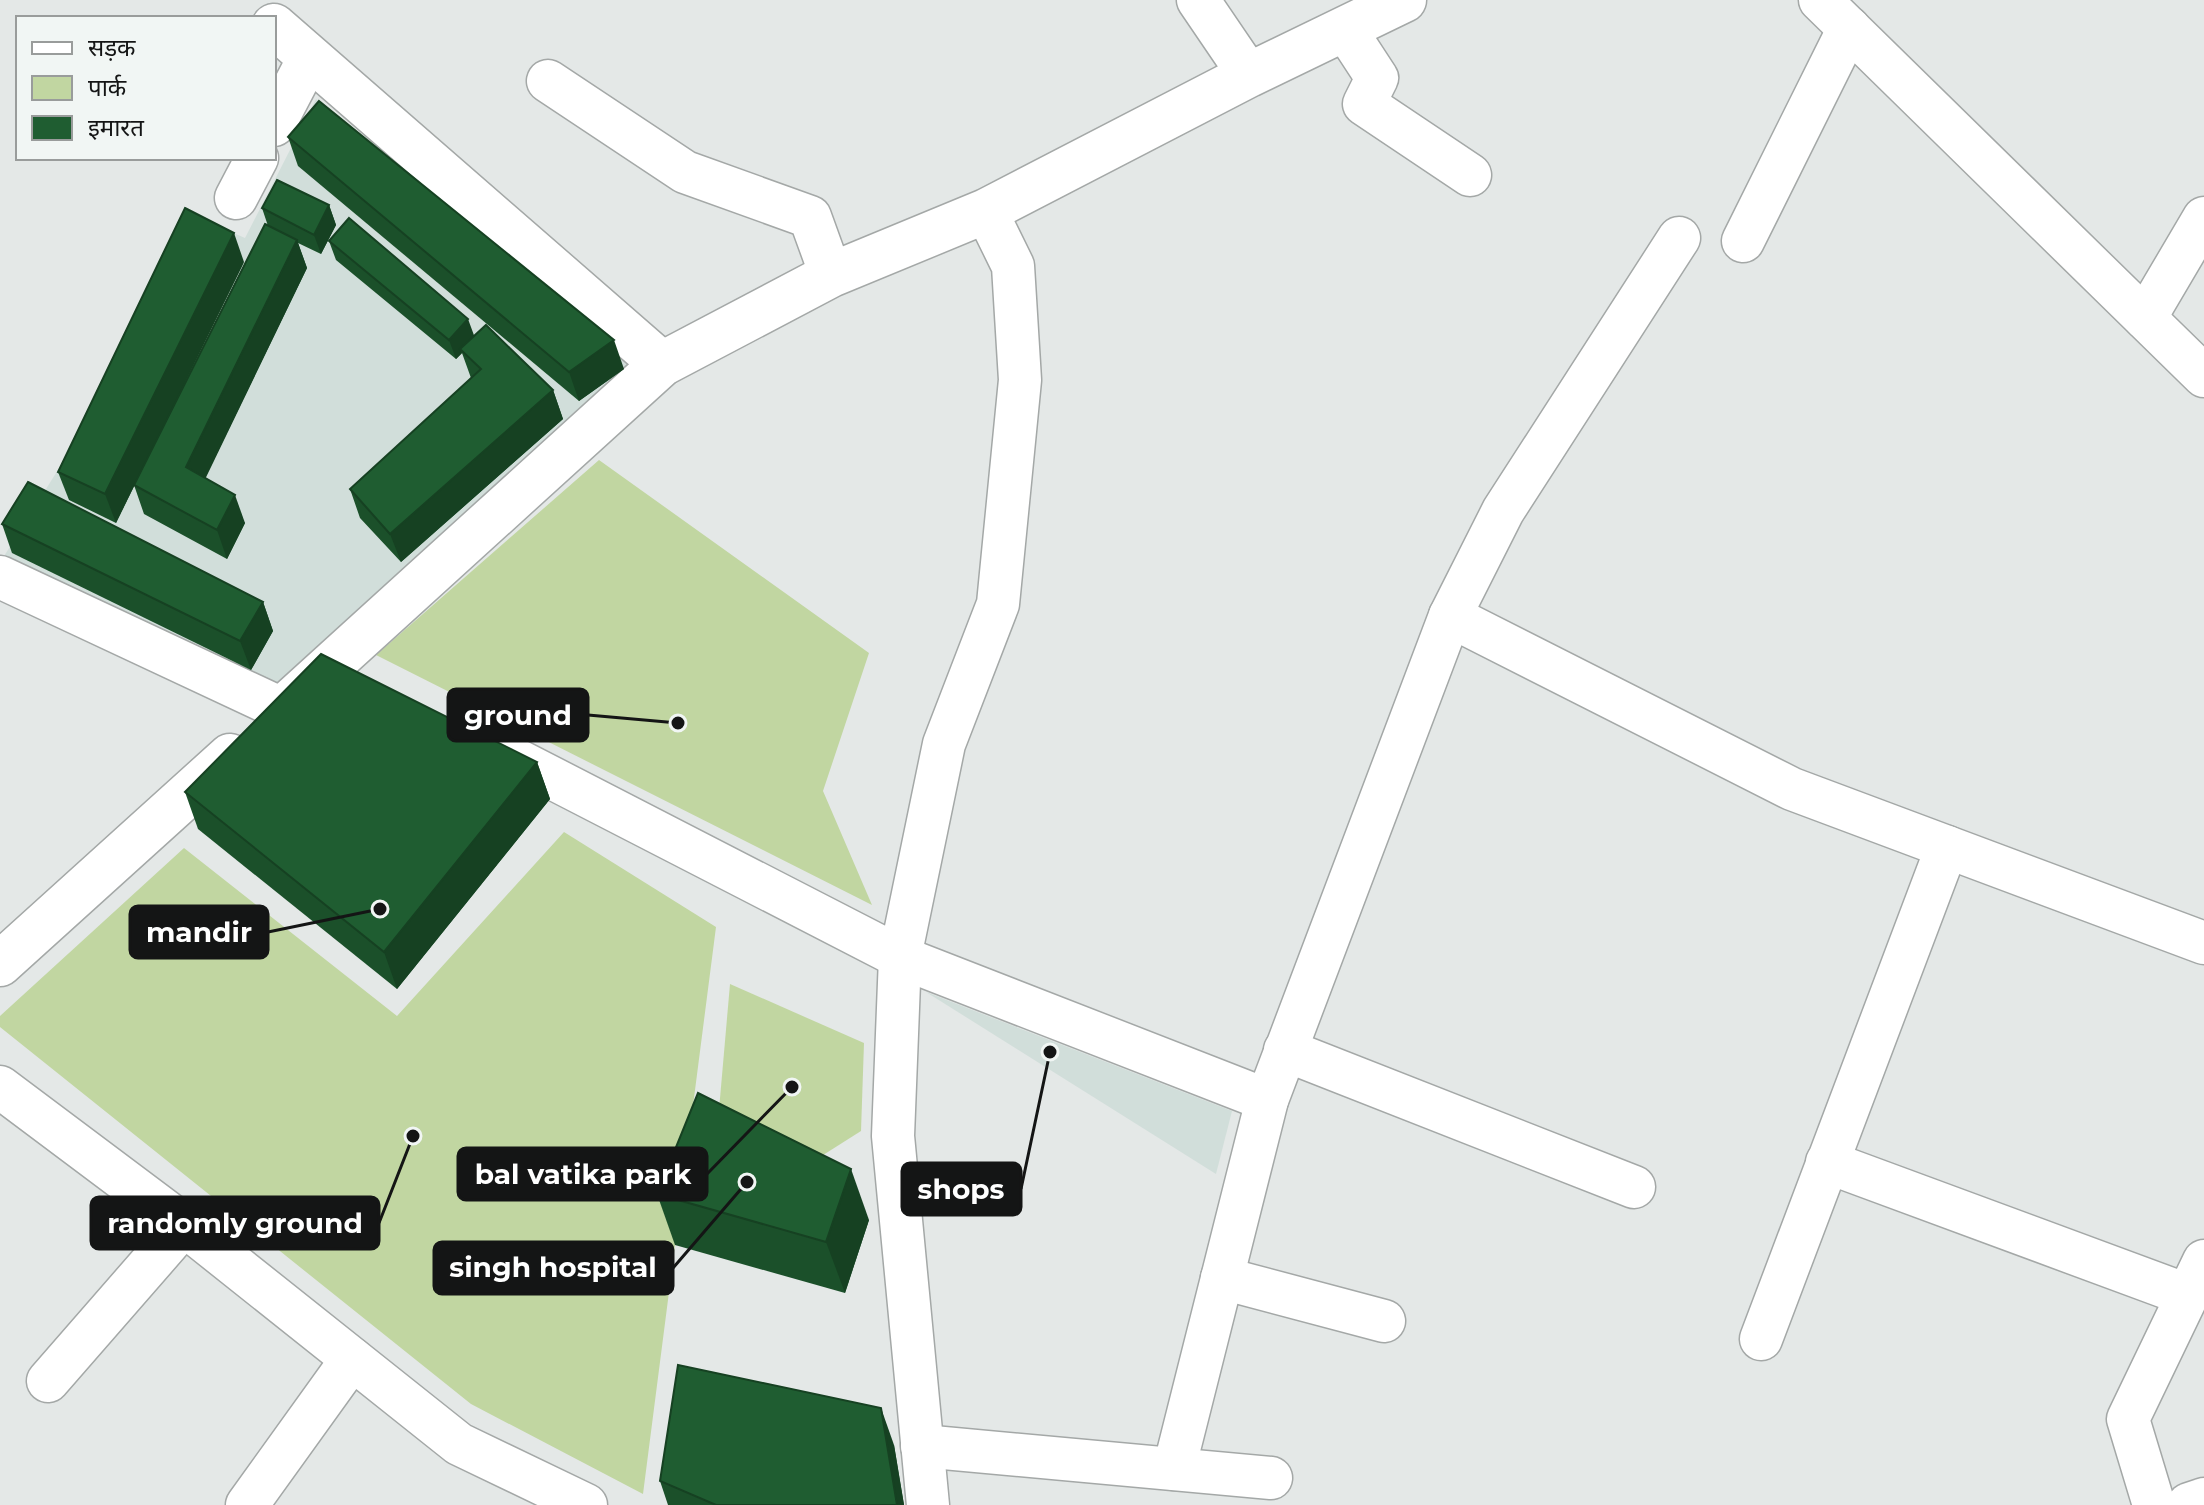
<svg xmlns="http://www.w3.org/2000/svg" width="2204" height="1505" font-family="Montserrat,'Noto Sans Devanagari',sans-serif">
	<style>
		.built { fill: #d1deda }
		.green { fill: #c1d6a1 }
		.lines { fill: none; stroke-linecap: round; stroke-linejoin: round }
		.street-casing { stroke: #a4a8a7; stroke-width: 45 }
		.secondary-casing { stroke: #a4a8a7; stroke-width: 47 }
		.street { stroke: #fff; stroke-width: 42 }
		.secondary { stroke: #fff; stroke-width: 44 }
		.wall { fill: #1b502a }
		.shaded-wall { fill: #164122 }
		.building { fill: #1f5d31; stroke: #164122; stroke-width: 2 }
		.leader { fill: none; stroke: #141515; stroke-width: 3 }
		.callout-dot { fill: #141515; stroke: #f1f6f4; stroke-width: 3 }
		.callout { fill: #141515; stroke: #141515; stroke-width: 3 }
		.callout-label { font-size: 28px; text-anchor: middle; font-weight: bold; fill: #fff }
	</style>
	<rect width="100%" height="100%" fill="#e4e8e7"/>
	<g class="built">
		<polygon points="316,99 639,367 273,692 1,561 86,425 192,215 245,238"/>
		<polygon points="926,992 1232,1111 1216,1174"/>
	</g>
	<g class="green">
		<polygon points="599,460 869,653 823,791 872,905 376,655"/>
		<polygon points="564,832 716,927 643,1494 471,1404 0,1027 0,1016 184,848 397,1016"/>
		<polygon points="730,984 864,1043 861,1131 790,1176 716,1144"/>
	</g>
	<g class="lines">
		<g class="street-casing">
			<g id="street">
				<polyline points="1198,0 1249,75"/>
				<polyline points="1820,0 2204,376"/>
				<polyline points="1345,29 1377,78 1364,104 1470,175"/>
				<polyline points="548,81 685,172 810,217 831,275"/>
				<polyline points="274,125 309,58"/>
				<polyline points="236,198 257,158"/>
				<polyline points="1743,241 1849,28"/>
				<polyline points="2145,318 2204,218"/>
				<polyline points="0,577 282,709"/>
				<polyline points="1450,616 1792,789 2204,943"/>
				<polyline points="490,746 900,957 1267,1100"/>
				<polyline points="1285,1050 1634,1187"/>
				<polyline points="0,1087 184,1225 459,1444 586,1505"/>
				<polyline points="1827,1162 2187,1295"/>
				<polyline points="1222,1278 1384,1321"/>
				<polyline points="1761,1339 1947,847"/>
				<polyline points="48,1381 184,1225"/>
				<polyline points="922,1446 1271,1478"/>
				<polyline points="1174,1469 1267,1100 1450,616 1503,511 1679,238"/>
				<polyline points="247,1505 352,1359"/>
				<polyline points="928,1505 893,1136 900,957 944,744 998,604 1020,380 1013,266 986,211"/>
				<polyline points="2154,1505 2128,1419 2204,1261"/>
			</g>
		</g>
		<g class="secondary-casing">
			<g id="secondary">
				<polyline points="274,26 662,364"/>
				<polyline points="290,702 662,364 831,275 986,211 1249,75 1404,0"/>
				<polyline points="0,964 230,756"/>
				<polyline points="2189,1505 2204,1500"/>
			</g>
		</g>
		<use href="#street" class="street"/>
		<use href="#secondary" class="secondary"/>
	</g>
	<g class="wall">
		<polygon points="288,137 624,369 579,401 298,166"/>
		<polygon points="329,205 336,225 321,254 298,243 307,268 205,478 245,523 227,559 144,514 134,485 268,226 262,208"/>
		<polygon points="329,241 474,336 553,390 563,419 401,562 360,518 350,489 471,378 462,353 456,359 336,260"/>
		<polygon points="244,262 116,523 69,500 58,472"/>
		<polygon points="2,524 263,602 273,631 251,670 12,553"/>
		<polygon points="537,762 550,799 397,989 198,829 185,792"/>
		<polygon points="657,1194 869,1220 845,1293 675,1245"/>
		<polygon points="894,1445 904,1505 668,1505 660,1481"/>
	</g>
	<g class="shaded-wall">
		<polygon points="329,205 336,225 321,254 314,235"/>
		<polygon points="234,233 244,262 116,523 105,494"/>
		<polygon points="297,240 307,268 197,496 186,467"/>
		<polygon points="468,319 475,338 460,349 462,353 456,359 449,340"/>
		<polygon points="614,340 624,369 579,401 569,372"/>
		<polygon points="553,390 563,419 401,562 390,534"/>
		<polygon points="235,495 245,523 227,559 217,530"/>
		<polygon points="263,602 273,631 251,670 240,641"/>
		<polygon points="537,762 550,799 397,989 384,952"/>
		<polygon points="851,1169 869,1220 845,1293 826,1242"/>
		<polygon points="881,1408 894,1445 904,1505 897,1505"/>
	</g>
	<g class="building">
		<polygon points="319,101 614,340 569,372 288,137"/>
		<polygon points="277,180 329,205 314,235 262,208"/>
		<polygon points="185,208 234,233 105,494 58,472"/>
		<polygon points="349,218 468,319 449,340 329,241"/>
		<polygon points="265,224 297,240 186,467 235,495 217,530 134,485"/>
		<polygon points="486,325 553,390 390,534 350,489 481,369 460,349"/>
		<polygon points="28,482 263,602 240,641 2,524"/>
		<polygon points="321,654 537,762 384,952 185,792"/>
		<polygon points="698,1093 851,1169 826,1242 657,1194"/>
		<polygon points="678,1365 881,1408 897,1505 716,1505 660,1481"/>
	</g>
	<path class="leader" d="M678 723L588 715M380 909L268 932M792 1087L707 1174M1050 1052L1021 1189M413 1136L379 1223M747 1182L673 1268"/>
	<g class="callout-dot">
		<circle cx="678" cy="723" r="8"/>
		<circle cx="380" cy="909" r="8"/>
		<circle cx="792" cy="1087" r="8"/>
		<circle cx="1050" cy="1052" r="8"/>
		<circle cx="413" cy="1136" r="8"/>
		<circle cx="747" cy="1182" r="8"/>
	</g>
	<g class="callout">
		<rect x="448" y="689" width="140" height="52" rx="8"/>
		<rect x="130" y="906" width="138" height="52" rx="8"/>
		<rect x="458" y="1148" width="249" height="52" rx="8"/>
		<rect x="902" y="1163" width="119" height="52" rx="8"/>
		<rect x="91" y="1197" width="288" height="52" rx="8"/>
		<rect x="434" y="1242" width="239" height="52" rx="8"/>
	</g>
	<g class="callout-label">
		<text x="518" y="725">ground</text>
		<text x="199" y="942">mandir</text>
		<text x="583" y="1184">bal vatika park</text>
		<text x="961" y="1199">shops</text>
		<text x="235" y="1233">randomly ground</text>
		<text x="553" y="1277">singh hospital</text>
	</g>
	<rect x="16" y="16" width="260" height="144" fill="#f1f6f4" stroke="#999c9b" stroke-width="2"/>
	<rect x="32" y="42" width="40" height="12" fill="#ffffff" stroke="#999c9b" stroke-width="2"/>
	<text x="88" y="56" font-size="24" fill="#141515">सड़क</text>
	<rect x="32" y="76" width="40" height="24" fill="#c1d6a1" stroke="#999c9b" stroke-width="2"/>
	<text x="88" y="96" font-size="24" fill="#141515">पार्क</text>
	<rect x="32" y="116" width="40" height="24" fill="#1f5d31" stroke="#999c9b" stroke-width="2"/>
	<text x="88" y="136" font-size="24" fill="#141515">इमारत</text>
</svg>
